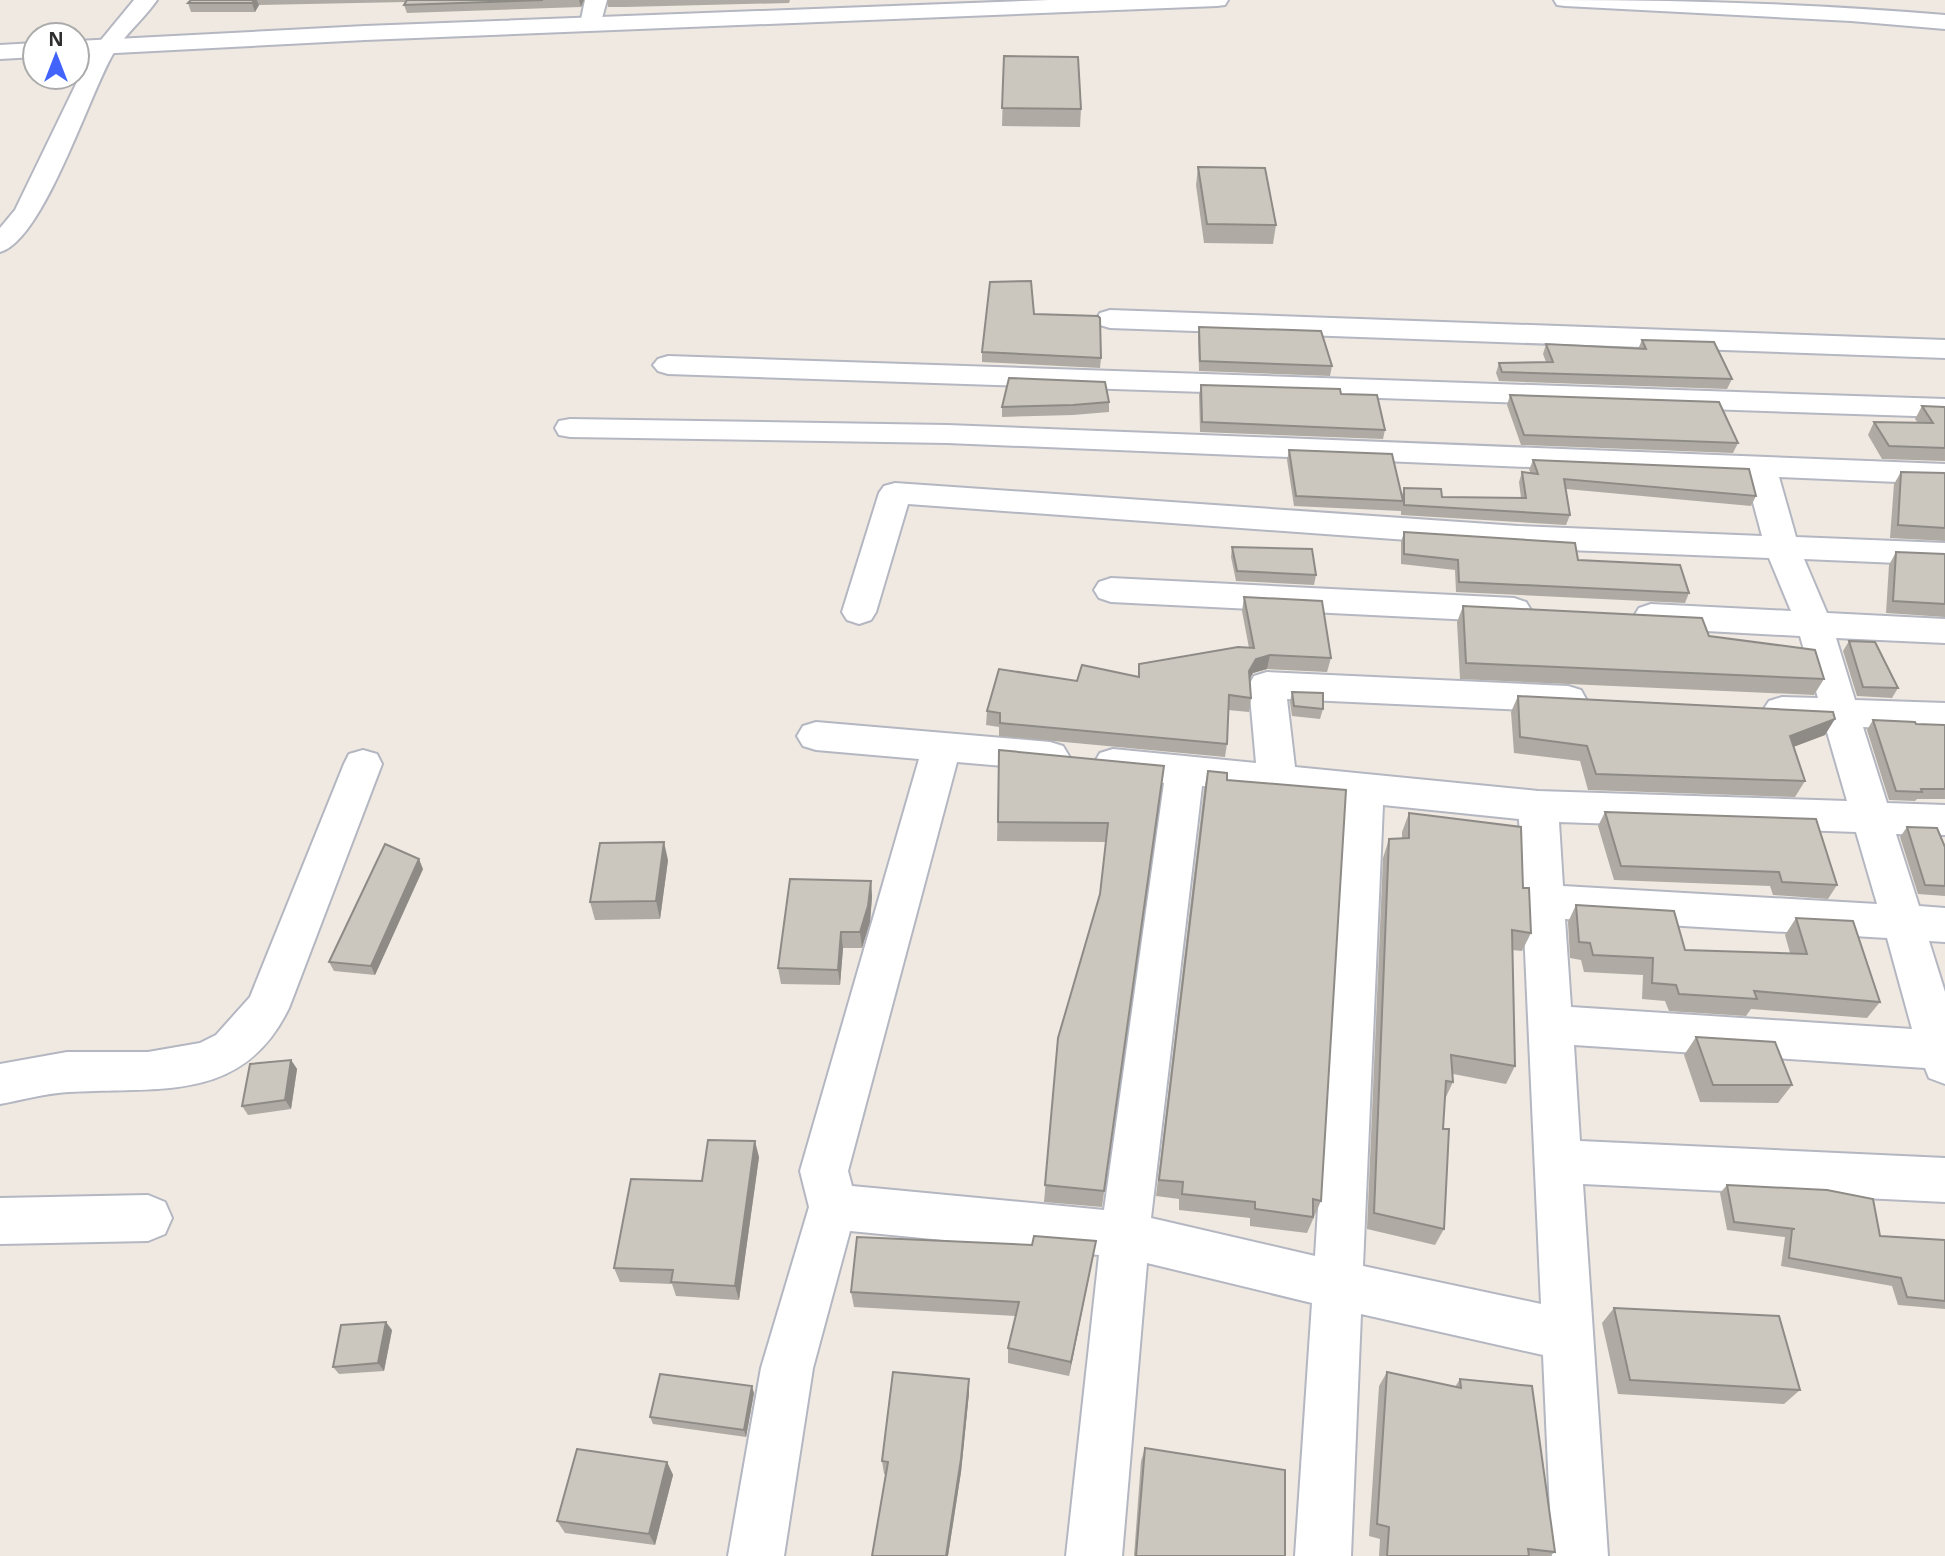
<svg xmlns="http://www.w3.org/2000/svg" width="1945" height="1556" font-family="'Open Sans',sans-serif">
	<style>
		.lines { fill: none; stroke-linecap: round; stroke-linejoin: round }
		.street-casing { stroke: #b4b7c1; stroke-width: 4 }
		.secondary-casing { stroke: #b4b7c1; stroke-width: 4 }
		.street { fill: #fff; fill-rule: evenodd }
		.secondary { fill: #fff; fill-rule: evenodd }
		.wall { fill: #afaba4 }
		.shaded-wall { fill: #8e8b86 }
		.building { fill: #cbc7bf; stroke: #8e8b86; stroke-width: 2 }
	</style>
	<rect width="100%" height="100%" fill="#efe9e1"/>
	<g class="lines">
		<g class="street-casing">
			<g id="street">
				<path d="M 134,0 L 157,0 C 144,19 124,35 113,54 C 89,95 43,241 0,252 L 0,228 L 15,210 L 92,51 Z"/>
				<polygon points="585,0 607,0 599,29 583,29 580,24"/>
				<polygon points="1110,310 1945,340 1945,358 1110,328 1100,325 1096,319 1100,313"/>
				<polygon points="668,356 1945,399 1945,417 668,374 658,371 653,365 658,359"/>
				<path d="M 570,419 L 947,425 L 1945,464 L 1945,484 L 1779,477 L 1796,537 L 1945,543 L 1945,565 L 1804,559 L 1827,613 L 1945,619 L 1945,643 L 1836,638 L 1855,700 L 1945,703 L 1945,731 L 1863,727 L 1887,803 L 1945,805 L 1945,835 L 1896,834 L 1919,906 L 1945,908 L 1945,942 L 1929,941 L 1945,992 L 1945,1084 L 1929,1078 L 1925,1068 L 1574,1045 L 1580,1141 L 1945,1158 L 1945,1202 L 1583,1184 L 1608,1556 L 1552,1556 L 1543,1355 L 1361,1314 L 1351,1556 L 1295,1556 L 1312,1303 L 1147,1263 L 1122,1556 L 1066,1556 L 1099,1255 L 850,1231 L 813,1368 L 784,1556 L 728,1556 L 761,1368 L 809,1207 L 800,1171 L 919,759 L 816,750 L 803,746 L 797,736 L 803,726 L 816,722 L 1050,742 L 1063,746 L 1069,756 L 1063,766 L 1050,770 L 957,762 L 848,1171 L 852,1186 L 1104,1210 L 1164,783 L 1113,777 L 1100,773 L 1094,763 L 1100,753 L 1113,749 L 1256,763 L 1249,685 L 1254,676 L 1267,672 L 1568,686 L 1581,690 L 1586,699 L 1581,708 L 1568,712 L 1287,699 L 1295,767 L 1538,791 L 1847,801 L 1825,725 L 1782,723 L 1769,719 L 1763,710 L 1769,701 L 1782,697 L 1818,698 L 1800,636 L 1651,628 L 1639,624 L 1634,616 L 1639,608 L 1651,604 L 1791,611 L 1769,558 L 1518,548 L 908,504 L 876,612 L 871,620 L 859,624 L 847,620 L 842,612 L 879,493 L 884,486 L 895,483 L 1518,526 L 1762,536 L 1746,476 L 947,443 L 570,437 L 559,435 L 555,428 L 559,421 ZM 1202,786 L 1344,801 L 1315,1256 L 1151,1218 ZM 1383,805 L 1519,819 L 1541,1304 L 1363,1266 ZM 1559,822 L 1856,832 L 1877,904 L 1563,886 ZM 1565,919 L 1887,938 L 1912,1029 L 1571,1007 Z"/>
				<polygon points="1111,578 1514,598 1526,602 1531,610 1526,618 1514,622 1111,602 1099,598 1094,590 1099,582"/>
				<path d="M 363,750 L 377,754 L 382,764 L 289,1008 C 242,1105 157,1086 69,1092 C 46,1093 22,1100 0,1104 L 0,1064 L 67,1052 L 148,1052 L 200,1043 L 216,1035 L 250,997 L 344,764 L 349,754 Z"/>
				<polygon points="148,1195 165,1202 172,1218 165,1234 148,1241 0,1244 0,1198"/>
			</g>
		</g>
		<g class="secondary-casing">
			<g id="secondary">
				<polygon points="1049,0 1228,0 1225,5 1217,6 365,40 77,55 77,41 365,26"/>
				<path d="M 1554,0 C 1685,0 1815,4 1945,15 L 1945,29 L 1851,21 L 1565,6 L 1557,5 Z"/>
				<polygon points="35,43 35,57 0,59 0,45"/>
			</g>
		</g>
		<use href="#street" class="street"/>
		<use href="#secondary" class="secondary"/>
	</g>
	<g class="wall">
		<polygon points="191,0 584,0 581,7 407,13 404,5 406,2 259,5 255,12 191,12 188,3"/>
		<polygon points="607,0 790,0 789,3 625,7 608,7"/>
		<polygon points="1004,56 1081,109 1080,127 1002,126"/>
		<polygon points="1198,167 1276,225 1273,244 1204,243 1196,185"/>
		<polygon points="1034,314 1101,358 1100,368 982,362 982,352"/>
		<polygon points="1199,327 1332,366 1330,376 1199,371 1198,337"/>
		<polygon points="1642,340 1732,379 1727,389 1499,381 1496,373 1499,363 1546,362 1543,354 1546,344 1638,349"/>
		<polygon points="1201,385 1341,394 1385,430 1383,439 1200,432 1199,395"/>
		<polygon points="1510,395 1738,443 1733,453 1521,445 1507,405"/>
		<polygon points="1109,402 1109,412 1073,415 1002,417 1002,407"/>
		<polygon points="1922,406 1945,407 1945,461 1882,459 1868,435 1874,422 1918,423 1915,419"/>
		<polygon points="1289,450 1402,495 1404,488 1442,497 1521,498 1519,482 1522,472 1531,473 1529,470 1533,460 1756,496 1751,506 1566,489 1570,515 1566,525 1401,515 1401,509 1401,511 1294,506 1287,460"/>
		<polygon points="1901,472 1945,473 1945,541 1890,538 1894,484"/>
		<polygon points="1404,532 1578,560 1689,593 1685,603 1456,592 1455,570 1401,564 1401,542"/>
		<polygon points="1232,547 1316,575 1314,585 1236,581 1231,557"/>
		<polygon points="1896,552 1945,554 1945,617 1886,613 1889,565"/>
		<polygon points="1244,597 1331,658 1327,672 1267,669 1253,673 1250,679 1251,698 1249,712 1228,710 1227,744 1225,757 999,736 999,727 986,725 987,711 1077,681 1138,676 1139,664 1249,648 1242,611"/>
		<polygon points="1463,606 1709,636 1824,679 1814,695 1460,679 1457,622"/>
		<polygon points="1849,641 1898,688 1892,698 1857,696 1843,651"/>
		<polygon points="1292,692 1323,709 1320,719 1292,716 1290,702"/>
		<polygon points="1518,696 1825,735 1793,747 1805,781 1795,797 1588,790 1580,761 1514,753 1511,712"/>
		<polygon points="1873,720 1916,724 1945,725 1945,799 1917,799 1915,801 1889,800 1867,730"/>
		<polygon points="999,750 1164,766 1102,1207 1044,1202 1058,1038 1100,894 1106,842 997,841"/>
		<polygon points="1208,771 1227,780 1321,1201 1307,1233 1250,1226 1250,1218 1179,1210 1179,1199 1156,1196 1204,790"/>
		<polygon points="1605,812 1837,885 1828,899 1773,895 1770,886 1614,880 1598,826"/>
		<polygon points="1409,813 1523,888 1531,933 1522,951 1512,950 1515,1066 1506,1084 1453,1074 1453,1082 1445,1099 1443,1129 1444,1229 1435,1245 1367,1229 1383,858 1389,839 1402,838 1402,832"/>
		<polygon points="1907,827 1945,847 1945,896 1918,894 1900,837"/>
		<polygon points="668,860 660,919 595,920 590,902"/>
		<polygon points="423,869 375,975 334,971 329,962"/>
		<polygon points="871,881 872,897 870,922 862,948 843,948 840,985 781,984 778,968"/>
		<polygon points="1576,905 1685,950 1790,953 1785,935 1796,918 1880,1002 1867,1018 1751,1009 1746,1016 1669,1011 1665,1001 1642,999 1643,975 1584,972 1581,960 1570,958 1568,922"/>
		<polygon points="1696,1037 1792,1085 1778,1103 1700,1102 1684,1055"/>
		<polygon points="291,1060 297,1069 291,1109 248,1115 242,1106"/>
		<polygon points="759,1157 739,1300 676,1296 672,1284 620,1282 614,1268"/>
		<polygon points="1727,1185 1880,1236 1945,1240 1945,1309 1898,1305 1892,1286 1781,1266 1785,1237 1727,1230 1720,1193"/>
		<polygon points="1093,1257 1069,1376 1008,1363 1008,1348 1016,1316 854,1307 851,1292"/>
		<polygon points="1614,1308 1800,1390 1784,1404 1618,1394 1602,1323"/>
		<polygon points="392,1330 384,1371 339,1374 333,1367"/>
		<polygon points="1387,1372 1455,1387 1460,1379 1555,1552 1550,1556 1379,1556 1380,1539 1369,1536 1379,1386"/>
		<polygon points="969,1379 969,1393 961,1472 948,1556 872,1556 886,1474 884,1474 882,1461"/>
		<polygon points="754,1393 746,1437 653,1424 650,1417"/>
		<polygon points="1145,1448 1285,1556 1134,1556 1141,1461"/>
		<polygon points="667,1462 673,1475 655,1545 565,1533 557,1521"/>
	</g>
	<g class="shaded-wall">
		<polygon points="254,0 257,0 259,5 255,12 252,3"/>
		<polygon points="579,0 584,0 581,7"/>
		<polygon points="1270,655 1267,669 1253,673 1246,685 1249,671 1256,659"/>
		<polygon points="1835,719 1825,735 1780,752 1790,736"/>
		<polygon points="664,842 668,860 660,919 656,901"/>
		<polygon points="419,859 423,869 375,975 371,966"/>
		<polygon points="871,881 872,897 870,922 862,948 860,932"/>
		<polygon points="841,932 843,948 840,985 838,970"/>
		<polygon points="291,1060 297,1069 291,1109 285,1100"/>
		<polygon points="755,1141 759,1157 739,1300 735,1286"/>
		<polygon points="1096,1241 1093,1257 1069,1376 1071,1362"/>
		<polygon points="386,1322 392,1330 384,1371 378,1363"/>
		<polygon points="969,1379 969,1393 961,1472 948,1556 946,1556"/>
		<polygon points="752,1386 754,1393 746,1437 744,1430"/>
		<polygon points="667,1462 673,1475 655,1545 649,1534"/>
	</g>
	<g class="building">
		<polygon points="191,0 254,0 252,3 188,3"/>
		<polygon points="407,0 543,0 404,5"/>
		<polygon points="1004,56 1078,57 1081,109 1002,108"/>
		<polygon points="1198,167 1265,168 1276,225 1207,224"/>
		<polygon points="1031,281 1034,314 1098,316 1100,318 1101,358 982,352 990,282"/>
		<polygon points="1199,327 1321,331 1332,366 1200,361"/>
		<polygon points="1642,340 1714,342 1732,379 1502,372 1499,363 1553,362 1546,344 1646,349"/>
		<polygon points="1009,378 1105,382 1109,402 1073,405 1002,407"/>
		<polygon points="1201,385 1340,389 1341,394 1377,395 1385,430 1202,422"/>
		<polygon points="1510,395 1719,402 1738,443 1524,435"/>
		<polygon points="1922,406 1945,407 1945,448 1889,446 1874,422 1933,423"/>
		<polygon points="1289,450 1392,454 1403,501 1296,496"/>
		<polygon points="1533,460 1749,469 1756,496 1564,479 1570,515 1404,505 1404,488 1441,489 1442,497 1526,498 1522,472 1538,474"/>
		<polygon points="1901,472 1945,473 1945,528 1898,525"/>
		<polygon points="1404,532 1575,543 1578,560 1680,565 1689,593 1459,582 1458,560 1404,554"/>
		<polygon points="1232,547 1312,549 1316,575 1237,571"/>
		<polygon points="1896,552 1945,554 1945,604 1893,601"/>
		<polygon points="1244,597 1322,601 1331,658 1270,655 1256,659 1249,671 1251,698 1229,695 1227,744 1000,723 1000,713 987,711 999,669 1077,681 1082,665 1139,677 1139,664 1238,647 1254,648"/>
		<polygon points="1463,606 1702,618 1709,636 1815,650 1824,679 1466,663"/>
		<polygon points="1849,641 1875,642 1898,688 1863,687"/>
		<polygon points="1292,692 1323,693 1323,709 1294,706"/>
		<polygon points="1518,696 1833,712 1835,719 1790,736 1805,781 1596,774 1587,746 1520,737"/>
		<polygon points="1873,720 1915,722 1916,724 1945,725 1945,789 1921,789 1922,792 1896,791"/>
		<polygon points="999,750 1164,766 1104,1191 1045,1185 1058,1038 1100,894 1108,823 998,822"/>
		<polygon points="1208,771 1227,773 1227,780 1346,790 1321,1201 1313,1199 1313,1217 1255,1209 1255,1202 1182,1194 1183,1182 1159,1180"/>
		<polygon points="1605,812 1816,819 1837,885 1782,882 1779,872 1621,866"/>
		<polygon points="1409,813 1521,827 1523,888 1529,888 1531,933 1512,930 1515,1066 1451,1055 1453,1082 1446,1081 1443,1129 1449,1129 1444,1229 1374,1213 1389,839 1409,838"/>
		<polygon points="1907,827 1937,828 1945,847 1945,886 1925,885"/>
		<polygon points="664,842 656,901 590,902 600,843"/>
		<polygon points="385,844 419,859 371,966 329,962"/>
		<polygon points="790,879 871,881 868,906 860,932 841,932 838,970 778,968"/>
		<polygon points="1576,905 1674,911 1685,950 1807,954 1796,918 1853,921 1880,1002 1754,991 1757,999 1679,994 1676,985 1652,983 1653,958 1593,955 1590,943 1579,942"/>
		<polygon points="1696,1037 1775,1042 1792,1085 1713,1085"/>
		<polygon points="291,1060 285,1100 242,1106 250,1064"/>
		<polygon points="708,1140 755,1141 735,1286 671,1282 673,1270 614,1268 631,1179 702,1181"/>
		<polygon points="1727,1185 1827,1190 1873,1199 1880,1236 1945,1240 1945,1301 1907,1297 1901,1278 1789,1258 1792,1229 1795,1229 1734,1222"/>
		<polygon points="1034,1236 1096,1241 1071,1362 1008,1348 1019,1302 851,1292 857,1237 1032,1245"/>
		<polygon points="1614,1308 1779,1316 1800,1390 1630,1380"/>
		<polygon points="386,1322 378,1363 333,1367 341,1325"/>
		<polygon points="893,1372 969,1379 961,1459 946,1556 872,1556 888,1462 882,1461"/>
		<polygon points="1387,1372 1461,1388 1460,1379 1532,1386 1555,1552 1528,1549 1529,1556 1387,1556 1389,1527 1377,1524"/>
		<polygon points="660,1374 752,1386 744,1430 650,1417"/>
		<polygon points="1145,1448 1285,1470 1285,1556 1136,1556"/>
		<polygon points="577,1449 667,1462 649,1534 557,1521"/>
	</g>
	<g transform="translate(56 56)"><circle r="33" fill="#ffffff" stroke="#ababab" stroke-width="2"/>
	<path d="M0-5L12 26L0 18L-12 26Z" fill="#4264fb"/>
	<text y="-10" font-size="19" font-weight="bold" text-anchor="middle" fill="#2e2e2e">N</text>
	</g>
</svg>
